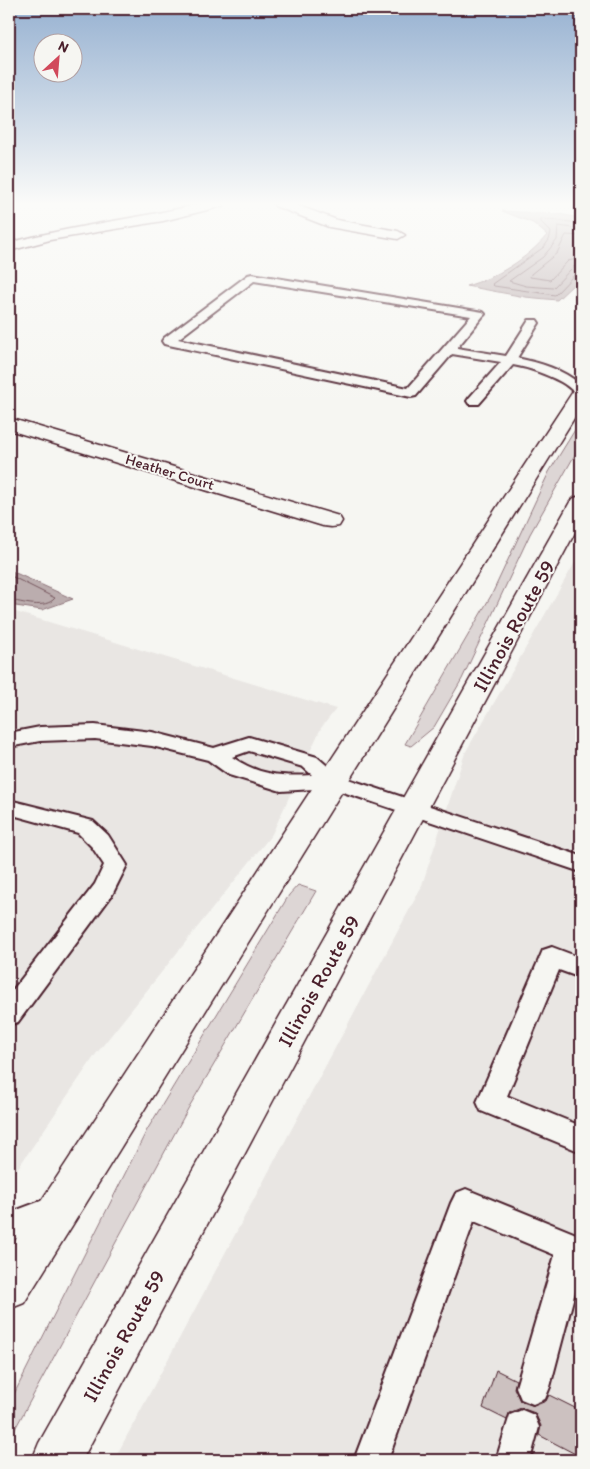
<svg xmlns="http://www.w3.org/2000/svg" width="590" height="1469" font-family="Itim,sans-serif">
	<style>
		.built { fill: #e9e6e3 }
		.green { fill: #ddd6d5; stroke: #947a80 }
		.water { fill: #bbadae; stroke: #8e747a }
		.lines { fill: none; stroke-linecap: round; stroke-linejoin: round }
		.shore { stroke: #77585f; stroke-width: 1 }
		.building { fill: #ccc1c0; stroke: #4a1f2b }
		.service-casing { stroke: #4a1f2b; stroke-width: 4 }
		.minor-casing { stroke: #4a1f2b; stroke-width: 3 }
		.primary-casing { stroke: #4a1f2b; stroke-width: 3 }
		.service { fill: #f6f6f2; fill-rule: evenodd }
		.minor { fill: #f6f6f2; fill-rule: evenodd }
		.primary { fill: #f6f6f2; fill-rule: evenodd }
		.labels { text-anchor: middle; stroke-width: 4; stroke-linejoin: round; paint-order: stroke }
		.far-street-label { font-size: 15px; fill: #4a1f2b; stroke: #f6f6f2 }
		.near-street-label { font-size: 21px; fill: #4a1f2b; stroke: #f6f6f2 }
	</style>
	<rect width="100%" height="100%" fill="#f6f6f2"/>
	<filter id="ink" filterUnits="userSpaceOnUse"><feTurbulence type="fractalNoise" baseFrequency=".02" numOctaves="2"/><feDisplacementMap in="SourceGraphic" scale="10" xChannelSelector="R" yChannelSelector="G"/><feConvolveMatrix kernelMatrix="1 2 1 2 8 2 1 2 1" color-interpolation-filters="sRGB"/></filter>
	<g filter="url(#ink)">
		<g class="built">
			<polygon points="581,552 581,1460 114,1460 421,888 465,753"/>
			<polygon points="9,610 336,709 321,728 272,834 96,1054 9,1181"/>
		</g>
		<g class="green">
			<polygon points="581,420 581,444 530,534 462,679 434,727 411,746 405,744 492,594 549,472"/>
			<polygon points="298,885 316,891 189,1107 9,1440 9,1404 147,1130 289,895"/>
		</g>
		<g class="water">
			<path d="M 502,211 L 559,214 L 581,218 L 581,274 L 575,283 L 557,300 L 525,297 L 466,286 C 496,278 527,259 547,235 L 533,223 Z"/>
			<polygon points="9,570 73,599 42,610 9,605"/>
		</g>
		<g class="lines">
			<g class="shore">
				<polyline points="581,223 541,219 541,222 551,232 549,240 544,247 492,284 494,286 555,295 576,273 581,271"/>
				<polyline points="581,229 558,226 557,240 543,257 509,281 526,286 553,288 573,267 581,265"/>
				<polyline points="581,236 566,235 557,253 531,274 530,277 550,280 568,261 581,258"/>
				<path d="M 9,575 L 55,598 C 45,610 23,602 9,600"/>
			</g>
		</g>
		<polygon class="building" points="496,1370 516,1380 514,1388 520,1401 534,1406 546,1401 549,1395 581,1411 581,1457 539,1435 541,1426 535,1413 521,1408 509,1413 507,1420 483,1408"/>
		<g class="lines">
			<g class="service-casing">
				<g id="service">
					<path d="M 252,274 L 483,312 L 485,314 L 483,316 L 457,348 L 506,356 L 529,320 L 537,320 L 539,323 L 517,358 C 540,363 563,369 581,385 L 581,395 C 573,393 569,386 561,382 C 546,374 530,368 513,365 L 479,404 L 469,404 L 467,401 L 469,398 L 501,362 L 452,354 L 416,396 L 411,397 L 164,344 L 162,341 L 164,338 L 248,275 ZM 254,281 L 471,316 L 408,388 L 178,339 Z"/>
					<path d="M 95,725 L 152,732 L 214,748 L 249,737 L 317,757 L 339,776 L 581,856 L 581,872 L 331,788 L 281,791 L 229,775 L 208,760 L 152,746 L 95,739 L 40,741 L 9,747 L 9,733 L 40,727 ZM 249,751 L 303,767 L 312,775 C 281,777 258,775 232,757 Z"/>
					<polygon points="9,800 93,821 108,835 127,865 112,895 18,1022 9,1025 9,995 95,884 104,865 92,847 78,833 9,814"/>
					<polygon points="552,947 581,958 581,978 559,970 507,1096 581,1126 581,1152 481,1111 477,1102 540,957 543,950"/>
					<polygon points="466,1189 581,1236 581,1269 550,1387 545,1399 533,1404 521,1399 516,1387 555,1255 474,1221 388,1460 354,1460 451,1203 456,1193"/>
					<polygon points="54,1196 64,1200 69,1210 64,1220 9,1241 9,1213"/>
					<polygon points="522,1410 534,1415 539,1427 530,1460 496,1460 510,1415"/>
				</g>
			</g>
			<g class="minor-casing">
				<g id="minor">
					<path d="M 204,203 L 224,203 L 223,206 L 163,221 L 50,240 L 9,251 L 9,243 C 73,225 139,219 204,203 Z"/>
					<polygon points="274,203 291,203 337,220 398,231 405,235 398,239 329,227 275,206"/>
					<polygon points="9,418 339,516 342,521 339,526 331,527 323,526 9,430"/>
				</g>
			</g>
			<g class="primary-casing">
				<g id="primary">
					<polygon points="581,388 581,407 24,1303 9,1309 9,1250 572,393 575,389"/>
					<polygon points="581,496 581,521 82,1460 32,1460 39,1443 570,502 574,498"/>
				</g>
			</g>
			<use href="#service" class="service"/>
			<use href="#minor" class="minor"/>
			<use href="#primary" class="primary"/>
		</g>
	</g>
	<linearGradient id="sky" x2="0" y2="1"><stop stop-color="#96b1d1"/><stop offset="0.5" stop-color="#fbfbf9"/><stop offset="1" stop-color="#fbfbf9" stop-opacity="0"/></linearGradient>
	<rect width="590" height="408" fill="url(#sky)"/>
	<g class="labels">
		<g class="far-street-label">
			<text transform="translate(170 472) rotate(17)" y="5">Heather Court</text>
		</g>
		<g class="near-street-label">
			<text transform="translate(514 626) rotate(-61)" y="7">Illinois Route 59</text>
			<text transform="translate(319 981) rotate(-61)" y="7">Illinois Route 59</text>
			<text transform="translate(124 1336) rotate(-61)" y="7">Illinois Route 59</text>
		</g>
	</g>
	<rect width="590" height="1469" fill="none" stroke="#f6f6f2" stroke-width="30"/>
	<rect x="15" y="15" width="560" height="1439" fill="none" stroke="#4a1f2b" stroke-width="2" filter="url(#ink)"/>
	<g transform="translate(58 58) rotate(26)"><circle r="24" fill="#f6f6f2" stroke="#b1a0a2"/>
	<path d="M0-4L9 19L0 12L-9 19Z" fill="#d1495b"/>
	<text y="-8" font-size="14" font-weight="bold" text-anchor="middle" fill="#4a1f2b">N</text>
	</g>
</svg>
